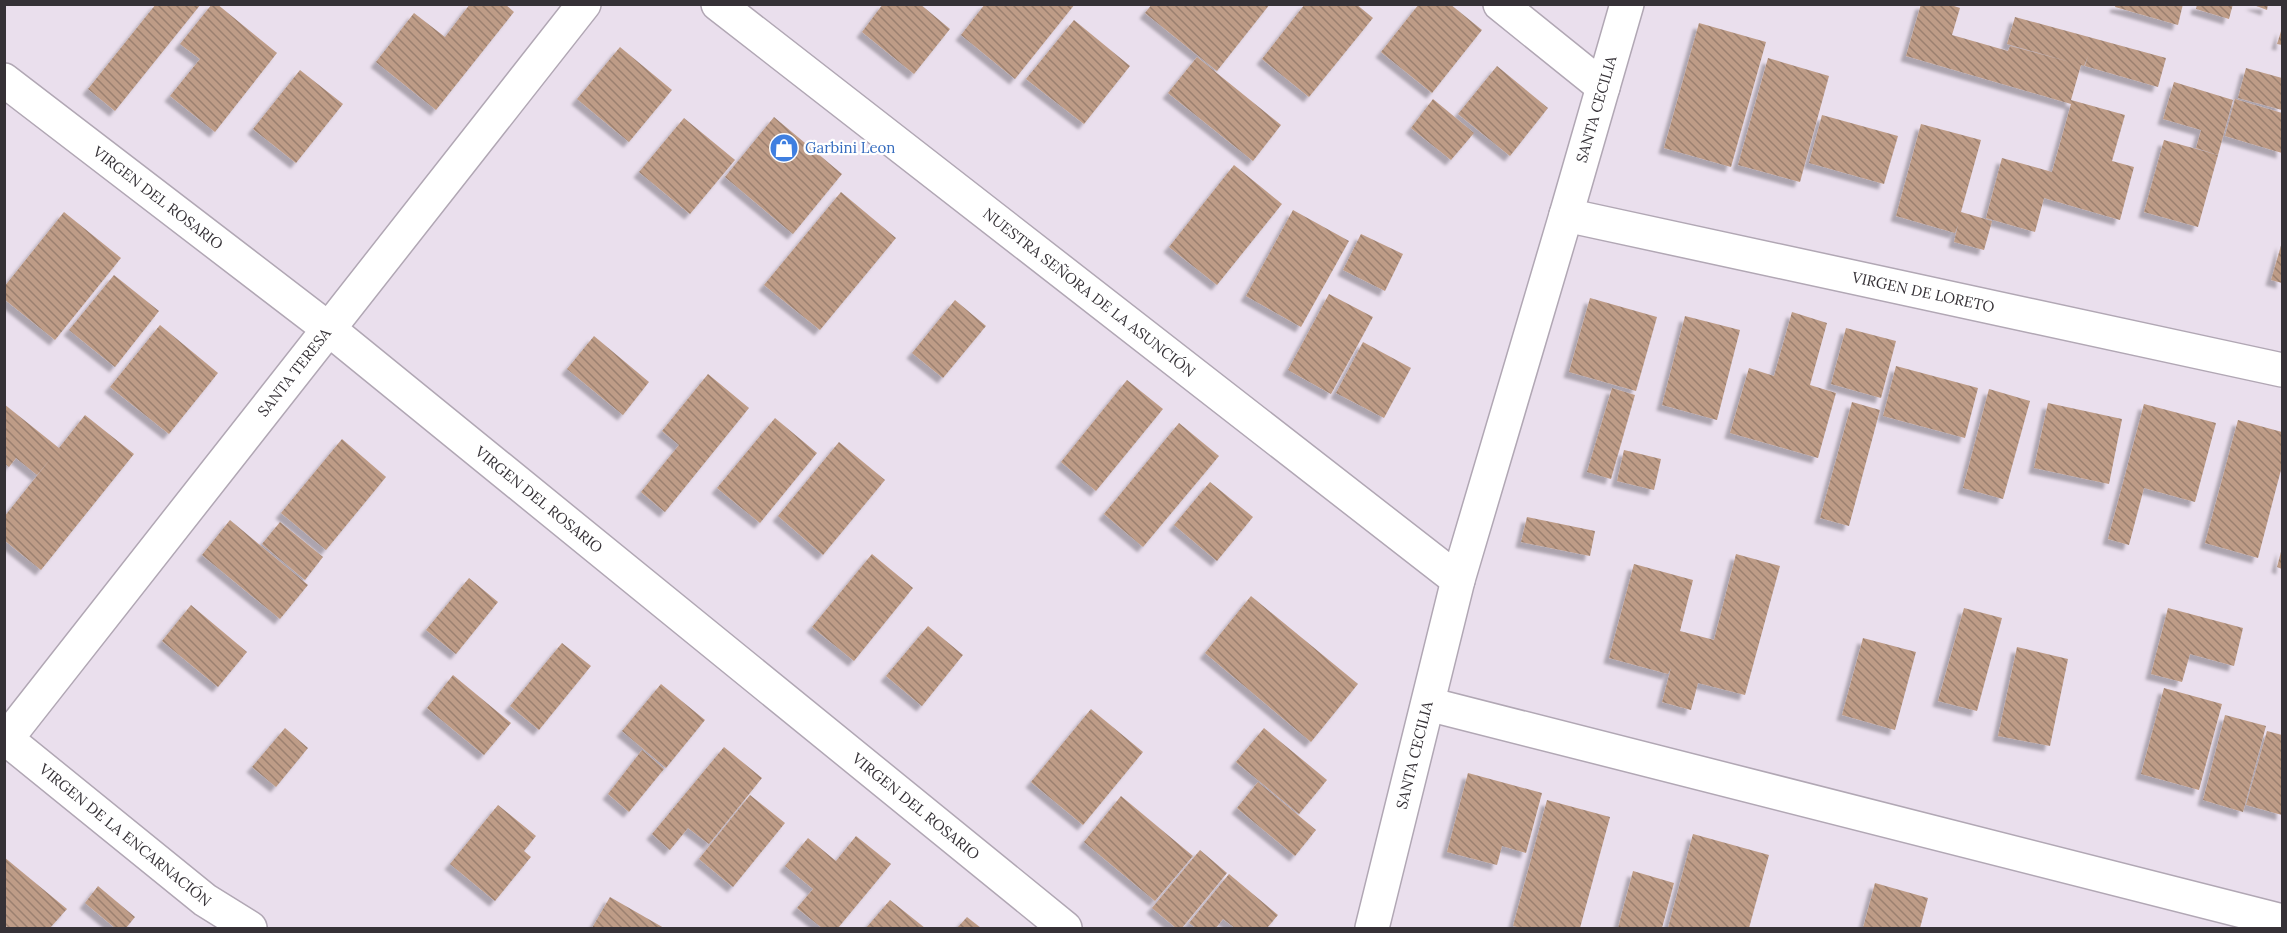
<svg xmlns="http://www.w3.org/2000/svg" width="2287" height="933" font-family="Lora,serif">
	<style>
		.building { fill: url(#building-back-hatch); filter: url(#shadow) }
		.lines { fill: none; stroke-linecap: round; stroke-linejoin: round }
		.street-casing { stroke: #b1a7b4; stroke-width: 36 }
		.secondary-casing { stroke: #b1a7b4; stroke-width: 36 }
		.street { stroke: #fff; stroke-width: 33 }
		.secondary { stroke: #fff; stroke-width: 33 }
		.labels { text-anchor: middle; stroke-width: 4.5; stroke-linejoin: round; paint-order: stroke }
		.street-label { font-size: 15px; fill: #353136; stroke: #fff }
		.shop-label { font-size: 15px; fill: #366cbe; stroke: #fff; text-anchor: start }
	</style>
	<defs>
		<pattern id="building-back-hatch" width="6" height="6" patternUnits="userSpaceOnUse" patternTransform="scale(1.5)"><rect width="6" height="6" fill="#be9c87"/><path d="M-1 5l2 2M0 0l6 6M5-1l2 2" fill="none" stroke="#9b806f"/></pattern>
		<filter id="shadow"><feDropShadow dx="-5.5" dy="5.5" stdDeviation="1.5" flood-color="#0004"/></filter>
	</defs>
	<rect width="100%" height="100%" fill="#eadfed"/>
	<g class="building">
		<polygon points="156,4 201,4 115,111 88,89"/>
		<polygon points="212,4 217,4 277,53 215,132 170,96 200,59 180,44"/>
		<polygon points="470,4 505,4 514,12 436,110 376,62 414,13 445,37"/>
		<polygon points="883,4 920,4 950,29 914,74 862,32"/>
		<polygon points="985,4 1075,4 1015,79 961,35"/>
		<polygon points="1152,4 1270,4 1217,71 1145,13"/>
		<polygon points="1305,4 1356,4 1373,18 1309,97 1262,59"/>
		<polygon points="1419,4 1450,4 1482,30 1432,93 1381,52"/>
		<polygon points="1921,4 1948,4 1960,8 1952,35 2008,51 2010,46 2070,62 2007,44 2015,17 2166,58 2158,87 2085,66 2088,56 2084,66 2081,65 2071,100 2125,115 2112,161 2134,167 2120,220 2044,198 2035,232 1986,218 2002,158 2052,172 2071,104 1906,56"/>
		<polygon points="2116,4 2183,4 2178,25 2115,7"/>
		<polygon points="2197,4 2233,4 2229,19 2196,9"/>
		<polygon points="2251,4 2268,4 2267,10"/>
		<polygon points="1074,20 1130,66 1084,124 1026,79"/>
		<polygon points="1699,23 1766,42 1731,167 1664,148"/>
		<polygon points="2282,28 2282,45 2277,44"/>
		<polygon points="620,47 672,90 629,142 577,99"/>
		<polygon points="1197,57 1281,125 1253,161 1168,93"/>
		<polygon points="1768,58 1829,76 1800,182 1738,165"/>
		<polygon points="1497,66 1548,108 1510,156 1458,114"/>
		<polygon points="2246,68 2282,78 2282,110 2238,98"/>
		<polygon points="300,70 343,104 296,163 253,129"/>
		<polygon points="2174,82 2233,100 2218,155 2196,148 2201,130 2163,119"/>
		<polygon points="1433,99 1474,133 1451,160 1411,128"/>
		<polygon points="2235,99 2282,113 2282,153 2225,136"/>
		<polygon points="1822,115 1898,136 1884,184 1809,163"/>
		<polygon points="774,117 842,174 793,234 725,177"/>
		<polygon points="684,118 735,160 690,214 639,172"/>
		<polygon points="1921,124 1981,140 1961,212 1992,221 1984,250 1954,242 1958,225 1955,233 1896,216"/>
		<polygon points="2164,140 2218,155 2198,227 2144,212"/>
		<polygon points="1234,165 1282,204 1217,285 1169,247"/>
		<polygon points="841,192 896,238 820,330 764,285"/>
		<polygon points="1293,210 1349,241 1301,327 1246,296"/>
		<polygon points="64,212 121,258 55,340 4,299 4,287"/>
		<polygon points="1361,234 1403,254 1385,291 1343,270"/>
		<polygon points="2282,242 2282,283 2271,280"/>
		<polygon points="114,275 159,311 115,367 69,330"/>
		<polygon points="1329,294 1373,317 1331,394 1288,370"/>
		<polygon points="1590,298 1657,317 1636,391 1569,372"/>
		<polygon points="955,300 986,326 943,378 912,353"/>
		<polygon points="1792,312 1827,323 1810,385 1836,393 1818,458 1730,433 1749,368 1774,376"/>
		<polygon points="1685,316 1740,330 1717,420 1662,405"/>
		<polygon points="160,325 218,373 169,434 110,387"/>
		<polygon points="1846,328 1896,341 1881,398 1831,384"/>
		<polygon points="594,336 649,382 623,415 567,369"/>
		<polygon points="1363,342 1411,368 1384,418 1336,393"/>
		<polygon points="1896,366 1978,388 1965,438 1883,416"/>
		<polygon points="708,374 749,408 665,512 641,492 679,445 662,431"/>
		<polygon points="1127,380 1163,409 1096,491 1061,462"/>
		<polygon points="1612,388 1635,395 1611,479 1587,472"/>
		<polygon points="1989,389 2030,401 2003,499 1963,488"/>
		<polygon points="1852,402 1880,410 1849,526 1820,518"/>
		<polygon points="2048,403 2122,419 2109,484 2034,468"/>
		<polygon points="4,404 59,448 85,415 134,454 41,570 4,540 4,517 52,457 37,475 16,458 9,467 4,463"/>
		<polygon points="2144,404 2216,423 2195,502 2144,488 2129,545 2108,539"/>
		<polygon points="775,418 817,453 760,523 717,488"/>
		<polygon points="2238,420 2282,432 2282,466 2258,558 2205,543"/>
		<polygon points="1179,423 1219,456 1143,547 1104,514"/>
		<polygon points="342,439 386,477 326,550 281,513"/>
		<polygon points="839,442 885,480 823,555 778,516"/>
		<polygon points="1624,450 1661,459 1654,490 1617,481"/>
		<polygon points="1210,482 1253,517 1217,561 1174,525"/>
		<polygon points="1527,517 1595,531 1590,556 1521,542"/>
		<polygon points="230,520 308,585 280,619 202,555"/>
		<polygon points="280,522 323,557 305,580 262,544"/>
		<polygon points="2282,548 2282,569 2277,567"/>
		<polygon points="872,554 913,588 854,661 812,627"/>
		<polygon points="1736,554 1780,566 1745,695 1698,683 1691,710 1662,702 1671,668 1668,674 1609,658 1634,564 1693,580 1680,631 1714,640"/>
		<polygon points="469,578 498,602 456,654 426,630"/>
		<polygon points="1251,596 1358,684 1311,742 1205,653"/>
		<polygon points="191,605 247,652 218,687 162,641"/>
		<polygon points="1964,608 2002,618 1977,711 1938,701"/>
		<polygon points="2168,608 2243,628 2234,666 2190,654 2182,682 2151,674"/>
		<polygon points="928,626 963,655 922,706 886,676"/>
		<polygon points="1863,638 1916,652 1895,730 1842,715"/>
		<polygon points="562,643 591,666 539,730 510,706"/>
		<polygon points="2017,647 2068,659 2050,746 1998,736"/>
		<polygon points="453,675 511,723 484,755 427,708"/>
		<polygon points="661,684 705,720 666,768 622,731"/>
		<polygon points="2164,688 2222,704 2199,790 2141,774"/>
		<polygon points="1091,709 1143,752 1083,825 1031,782"/>
		<polygon points="2225,715 2266,726 2243,812 2203,800"/>
		<polygon points="285,728 308,748 276,787 252,767"/>
		<polygon points="1264,728 1327,780 1299,814 1236,762"/>
		<polygon points="2267,731 2282,735 2282,815 2246,805"/>
		<polygon points="724,747 762,778 709,844 688,828 670,850 652,834"/>
		<polygon points="642,750 664,769 629,812 608,794"/>
		<polygon points="1468,773 1542,793 1526,853 1502,846 1497,865 1447,852"/>
		<polygon points="1258,782 1316,830 1295,856 1237,808"/>
		<polygon points="750,795 785,823 733,887 699,859"/>
		<polygon points="1121,796 1193,856 1155,901 1084,842"/>
		<polygon points="1547,800 1610,817 1580,928 1522,928 1513,926"/>
		<polygon points="498,805 536,836 524,851 531,857 495,901 450,864"/>
		<polygon points="1693,834 1769,855 1749,928 1668,928"/>
		<polygon points="856,836 891,864 838,928 822,928 797,908 813,889 785,866 808,838 836,861"/>
		<polygon points="1200,850 1227,873 1182,928 1176,928 1152,908"/>
		<polygon points="4,857 67,909 50,928 9,928 4,925"/>
		<polygon points="1633,871 1674,883 1662,928 1618,928"/>
		<polygon points="1229,874 1278,915 1267,928 1235,928 1223,919 1216,928 1196,928 1189,923"/>
		<polygon points="1875,883 1928,898 1920,928 1863,928"/>
		<polygon points="98,886 135,917 126,928 115,928 85,903"/>
		<polygon points="610,897 664,928 592,928"/>
		<polygon points="890,900 925,928 866,928"/>
		<polygon points="967,917 981,928 957,928"/>
	</g>
	<g class="lines">
		<g class="street-casing">
			<g id="street">
				<polyline points="1500,4 1603,87"/>
				<path id="s1" d="M 4,80 L 330,330 L 1065,928"/>
				<path id="s2" d="M 1566,215 L 1627,4"/>
				<polyline points="1428,704 2282,921"/>
				<path id="s3" d="M 4,737 L 205,900 L 250,928"/>
				<path id="s4" d="M 1372,928 L 1458,580"/>
			</g>
		</g>
		<g class="secondary-casing">
			<g id="secondary">
				<path id="s5" d="M 718,4 L 1458,580 L 1566,215 L 2282,370"/>
				<path id="s6" d="M 4,742 L 584,4"/>
			</g>
		</g>
		<use href="#street" class="street"/>
		<use href="#secondary" class="secondary"/>
	</g>
	<defs>
		<g id="shop-disc" transform="scale(1.5)"><circle r="9.5" fill="#3f7fe0" stroke="#fff"/><path d="M-5-2.5h2.3a2.7 3.5 0 0 1 5.4 0H5L5.5 6h-11ZM-1.5-2.5h3a1.5 2.3 0 0 0-3 0Z" fill="#fff"/></g>
	</defs>
	<g fill-rule="evenodd">
		<use href="#shop-disc" x="784" y="148"/>
	</g>
	<g class="labels">
		<g class="street-label">
			<text dy="5" stroke="none"><textPath href="#s2" startOffset="110">SANTA CECILIA</textPath></text>
			<text dy="5" stroke="none"><textPath href="#s1" startOffset="194">VIRGEN DEL ROSARIO</textPath></text>
			<text dy="5" stroke="none"><textPath href="#s5" startOffset="470">NUESTRA SEÑORA DE LA ASUNCIÓN</textPath></text>
			<text dy="5" stroke="none"><textPath href="#s5" startOffset="1684">VIRGEN DE LORETO</textPath></text>
			<text dy="5" stroke="none"><textPath href="#s6" startOffset="470">SANTA TERESA</textPath></text>
			<text dy="5" stroke="none"><textPath href="#s1" startOffset="680">VIRGEN DEL ROSARIO</textPath></text>
			<text dy="5" stroke="none"><textPath href="#s4" startOffset="178">SANTA CECILIA</textPath></text>
			<text dy="5" stroke="none"><textPath href="#s1" startOffset="1166">VIRGEN DEL ROSARIO</textPath></text>
			<text dy="5" stroke="none"><textPath href="#s3" startOffset="156">VIRGEN DE LA ENCARNACIÓN</textPath></text>
		</g>
		<g class="shop-label">
			<text x="805" y="153">Garbini Leon</text>
		</g>
	</g>
	<rect width="2287" height="933" fill="none" stroke="#353136" stroke-width="12"/>
</svg>
